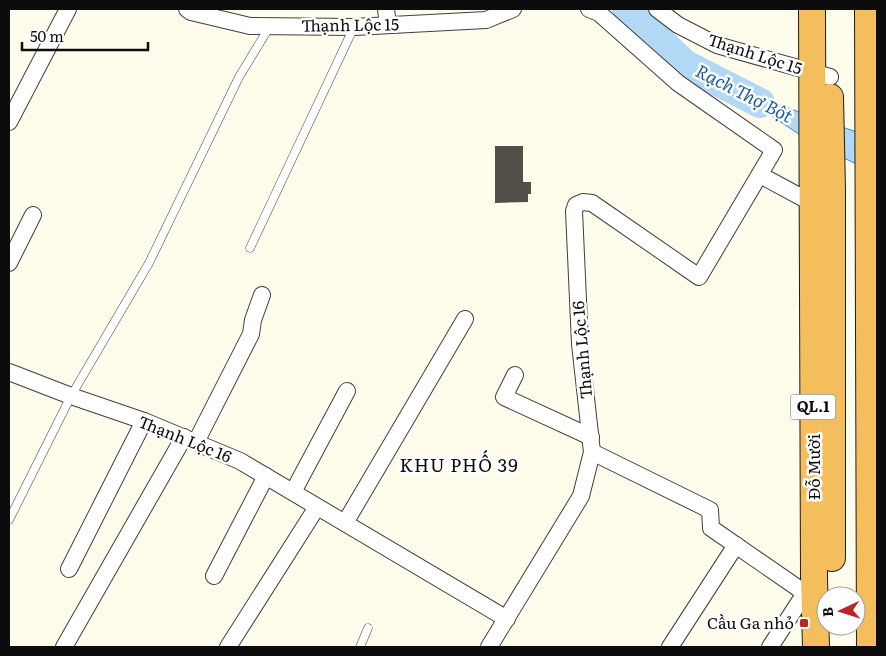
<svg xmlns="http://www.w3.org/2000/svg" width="886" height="656" font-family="Literata,serif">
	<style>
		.water { fill: #b1d9f5; stroke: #398bcb }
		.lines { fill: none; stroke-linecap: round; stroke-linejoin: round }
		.river { stroke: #b1d9f5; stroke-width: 30 }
		.building { fill: #544e48 }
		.service-casing { stroke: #3f3f3f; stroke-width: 9 }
		.minor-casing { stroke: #3f3f3f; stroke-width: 18 }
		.trunk-casing { stroke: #1d1d1d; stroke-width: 28 }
		.service { stroke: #fff; stroke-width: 8 }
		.minor { stroke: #fff; stroke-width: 16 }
		.trunk { stroke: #f5be5c; stroke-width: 26 }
		.poi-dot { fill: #ba2627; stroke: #fff; stroke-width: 2 }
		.labels { text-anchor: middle; stroke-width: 5; stroke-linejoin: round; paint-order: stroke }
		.shield { fill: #fff; stroke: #555; stroke-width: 1 }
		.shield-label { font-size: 15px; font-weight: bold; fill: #0c0c0c }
		.street-label { font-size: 16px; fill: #0c0c0c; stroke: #fff }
		.poi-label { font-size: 16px; fill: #0c0c0c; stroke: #fff; text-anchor: end }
		.water-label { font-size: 18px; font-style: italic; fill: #175d9b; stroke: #fff }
		.neighbourhood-label { font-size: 18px; letter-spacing: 1px; fill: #0c0c0c; stroke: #fff }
	</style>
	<rect width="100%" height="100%" fill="#fffceb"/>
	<polygon class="water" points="724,84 818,119 872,137 865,168 812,143"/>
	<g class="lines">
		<polyline class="river" points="627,9 684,64 760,103"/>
	</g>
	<polygon class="building" points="495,146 523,146 523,182 531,182 531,194 528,194 528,202 495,203"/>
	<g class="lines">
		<g class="service-casing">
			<g id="service">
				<polyline points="250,248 354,27"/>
				<polyline points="9,520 71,396 149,263 239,77 270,26"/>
				<polyline points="360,647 368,628"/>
			</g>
		</g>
		<g class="minor-casing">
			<g id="minor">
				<polyline points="187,9 191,12 250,26 354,27 486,20 513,9"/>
				<polyline points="386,9 388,25"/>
				<polyline points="657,9 678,25 717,45 830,77"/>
				<polyline points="9,122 68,9"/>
				<polyline points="760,175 812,203"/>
				<polyline points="9,263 33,215"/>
				<polyline points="9,372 71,396 144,421 240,461 507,619"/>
				<polyline points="515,375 504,397 591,437"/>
				<polyline points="196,442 251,334 253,320 262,295"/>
				<polyline points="592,452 710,510 711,528 805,593"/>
				<polyline points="293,492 347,391"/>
				<polyline points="345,523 465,319"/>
				<polyline points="69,569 144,421"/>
				<polyline points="214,576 266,476"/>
				<polyline points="64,647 184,437"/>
				<polyline points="228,647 317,507"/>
				<polyline points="489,647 581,496 592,452 580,344 574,211 576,205 583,202 592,203 699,277 774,150 678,83 599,13 589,9"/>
				<polyline points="670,647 736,545"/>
				<polyline points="770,647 811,584"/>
			</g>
		</g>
		<g class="trunk-casing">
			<g id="trunk">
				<polyline points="812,9 814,578 816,647"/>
				<polyline points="868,9 870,647"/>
				<polyline points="830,97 832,189 832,558"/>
			</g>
		</g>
		<use href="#service" class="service"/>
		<use href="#minor" class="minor"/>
		<use href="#trunk" class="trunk"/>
	</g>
	<rect class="poi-dot" x="799" y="618" width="10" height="10" rx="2.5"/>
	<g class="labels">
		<rect class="shield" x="790.5" y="394.5" width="45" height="25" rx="4"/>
		<g class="shield-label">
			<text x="813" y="412">QL.1</text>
		</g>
		<g class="street-label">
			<text transform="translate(350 25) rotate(-1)" y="6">Thạnh Lộc 15</text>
			<text transform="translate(755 54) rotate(18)" y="6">Thạnh Lộc 15</text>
			<text transform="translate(582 350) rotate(-95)" y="6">Thạnh Lộc 16</text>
			<text transform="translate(185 439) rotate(22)" y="6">Thạnh Lộc 16</text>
			<text transform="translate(814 467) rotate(-90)" y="6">Đỗ Mười</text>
		</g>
		<g class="poi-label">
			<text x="794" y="629">Cầu Ga nhỏ</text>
		</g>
		<g class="water-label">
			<text transform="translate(744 94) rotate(27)" y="6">Rạch Thợ Bột</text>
		</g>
		<g class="neighbourhood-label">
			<text x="459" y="472">KHU PHỐ 39</text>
		</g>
	</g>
	<rect width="886" height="656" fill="none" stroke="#0c0c0c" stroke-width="20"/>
	<g transform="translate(841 611) rotate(266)"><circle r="24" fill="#ffffff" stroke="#9e9e9e"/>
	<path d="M0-4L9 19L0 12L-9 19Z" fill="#ba2627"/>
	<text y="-8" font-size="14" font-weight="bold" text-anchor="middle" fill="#0c0c0c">B</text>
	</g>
	<path d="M22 42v8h126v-8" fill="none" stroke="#0c0c0c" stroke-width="2.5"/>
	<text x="30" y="42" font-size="15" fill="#0c0c0c" stroke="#ffffff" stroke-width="4" paint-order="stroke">50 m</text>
</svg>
